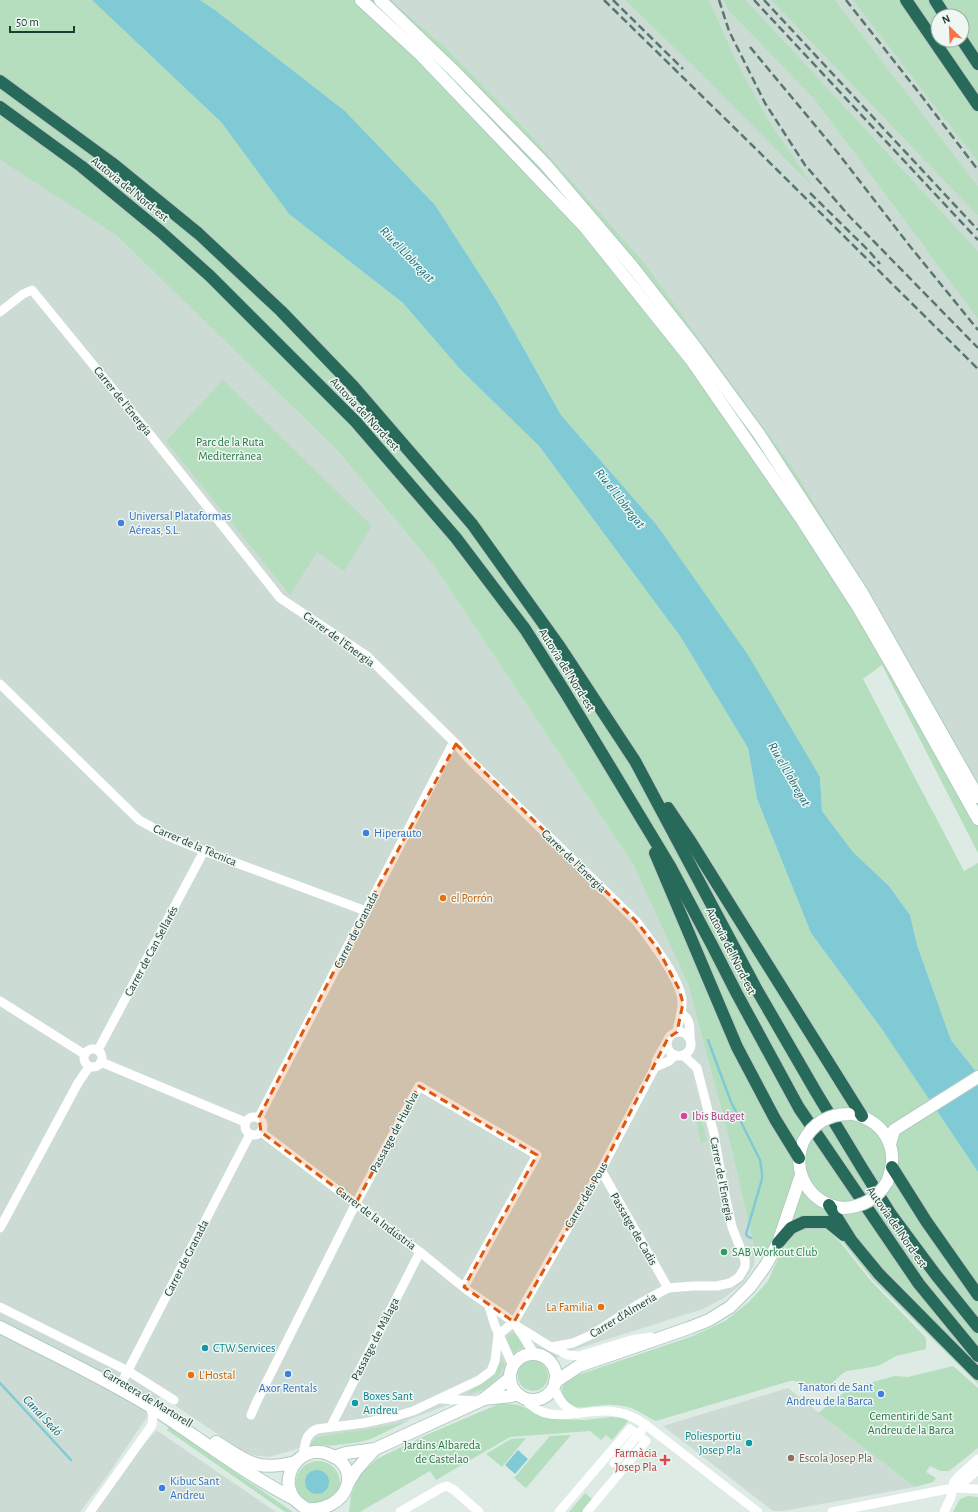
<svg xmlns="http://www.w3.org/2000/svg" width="978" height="1512" font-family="'Alegreya Sans',sans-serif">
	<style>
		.built { fill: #ccdbd3 }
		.green { fill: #b4debe; fill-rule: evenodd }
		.water { fill: #80cad5 }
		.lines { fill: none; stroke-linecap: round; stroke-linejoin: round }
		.stream { stroke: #80cad5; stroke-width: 2.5 }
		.secondary-casing { stroke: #b0cbc1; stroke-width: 14 }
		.highway-casing { stroke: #c0c8c6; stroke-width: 14 }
		.street { stroke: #fff; stroke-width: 9 }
		.secondary { stroke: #fff; stroke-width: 12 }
		.highway { stroke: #276a5a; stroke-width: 12 }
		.rail { stroke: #58776e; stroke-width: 2.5; stroke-dasharray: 8 4; stroke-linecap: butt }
		.secondary-bridge-casing { stroke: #b0cbc1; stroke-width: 14; stroke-linecap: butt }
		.secondary-bridge { stroke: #fff; stroke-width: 12 }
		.marked { fill: #de580e; fill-opacity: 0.2; stroke: #de580e; stroke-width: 3; stroke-dasharray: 8 5; stroke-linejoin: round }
		.shop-dot { fill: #3f7fe0; stroke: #eef7f2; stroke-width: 1.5 }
		.food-dot { fill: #e8710a; stroke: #eef7f2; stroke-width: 1.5 }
		.hotel-dot { fill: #d1479c; stroke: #eef7f2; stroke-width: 1.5 }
		.leisure-dot { fill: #2e9e5b; stroke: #eef7f2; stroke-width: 1.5 }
		.culture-dot { fill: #0f9aa8; stroke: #eef7f2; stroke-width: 1.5 }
		.education-dot { fill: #8d6e63; stroke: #eef7f2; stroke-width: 1.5 }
		.health-dot { fill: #e0444e; stroke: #eef7f2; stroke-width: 1.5 }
		.labels { text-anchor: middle; stroke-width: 3; stroke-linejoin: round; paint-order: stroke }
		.street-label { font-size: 12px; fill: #1e3b33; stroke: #eef7f2 }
		.park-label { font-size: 12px; fill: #257542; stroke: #eef7f2 }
		.shop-label { font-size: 12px; fill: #366cbe; stroke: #eef7f2; text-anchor: start }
		.food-label { font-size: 12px; fill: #c56008; stroke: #eef7f2; text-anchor: start }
		.hotel-label { font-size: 12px; fill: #b23c85; stroke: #eef7f2; text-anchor: start }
		.leisure-label { font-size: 12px; fill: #27864d; stroke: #eef7f2; text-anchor: start }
		.culture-label { font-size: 12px; fill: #0d838f; stroke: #eef7f2; text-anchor: start }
		.health-label { font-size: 12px; fill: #be3a42; stroke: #eef7f2; text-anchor: end }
		.education-label { font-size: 12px; fill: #785e54; stroke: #eef7f2; text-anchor: start }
		.water-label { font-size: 13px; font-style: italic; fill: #146d7b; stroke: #eef7f2 }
	</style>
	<rect width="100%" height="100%" fill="#ddebe4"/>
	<g class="built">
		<polygon points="391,0 625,0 697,70 812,186 765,115 734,56 709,0 724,0 728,10 814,99 889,200 978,319 978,783 937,710 864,584 793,468 643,261 528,132 447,49"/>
		<polygon points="746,0 771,0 978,216 978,251"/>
		<polygon points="835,0 853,0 882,37 978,162 978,186"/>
		<polygon points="0,160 116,235 336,449 435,567 633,864 688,984 728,1134 755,1250 754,1265 744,1282 724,1298 703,1309 576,1349 474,1395 357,1439 311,1445 269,1457 253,1455 241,1450 161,1396 107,1476 80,1512 0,1512"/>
		<polygon points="788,1388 840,1430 915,1487 783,1511 773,1511 663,1426"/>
		<polygon points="156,1431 159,1432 276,1512 95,1512 144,1444"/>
	</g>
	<g class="green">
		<path d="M 0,0 L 92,0 L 100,7 L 221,122 L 289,214 L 403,303 L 460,369 L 539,446 L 680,636 L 748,748 L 757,799 L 811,933 L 881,1028 L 978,1172 L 978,1384 L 872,1279 L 833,1230 L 824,1227 L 841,1243 L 871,1281 L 926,1338 L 926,1349 L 896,1356 L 878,1366 L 847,1371 C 838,1375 833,1385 825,1389 C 808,1397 804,1379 790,1381 L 656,1421 C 646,1417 639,1410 628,1407 C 622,1406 613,1404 606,1405 C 586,1405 570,1416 561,1391 L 565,1381 L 575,1376 L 693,1336 L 725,1321 L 749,1302 L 768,1281 L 777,1261 L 788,1244 L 783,1249 L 755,1250 L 728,1134 L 688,984 L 633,864 L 435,567 L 336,449 L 116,235 L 0,160 Z"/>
		<polygon points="200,0 391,0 447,49 528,132 643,261 793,468 864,584 937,710 978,783 978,853 882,665 863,679 964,871 978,863 978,1074 951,1040 917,945 910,915 889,886 853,852 822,811 820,777 656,524 561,415 497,301 435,205 345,111 215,10"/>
		<polygon points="625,0 709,0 734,56 765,115 814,188 697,70"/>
		<polygon points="724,0 746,0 978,251 978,319 814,99 728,10"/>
		<polygon points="771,0 835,0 978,186 978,216"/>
		<path d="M 853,0 L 978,0 L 978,162 ZM 938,16 L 962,16 L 962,40 L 938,40 Z"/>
		<polygon points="223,380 372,526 344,571 317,552 290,595 166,441"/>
		<polygon points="698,1111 700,1113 707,1141 701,1143 694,1112"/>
		<polygon points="512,1333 518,1336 524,1346 513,1353 507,1340 507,1337"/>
		<path d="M 502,1361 L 504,1364 C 499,1380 485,1391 469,1393 L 469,1392 C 484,1383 492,1379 500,1362 Z"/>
		<circle cx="533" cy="1376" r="15"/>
		<polygon points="953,1366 978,1388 978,1448 949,1471 941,1471 930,1466 926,1472 936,1478 933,1482 915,1487 818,1413 850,1388 895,1376 908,1377"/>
		<polygon points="501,1403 518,1405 556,1419 585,1420 611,1417 623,1418 629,1420 612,1440 606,1435 601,1440 590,1431 510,1437 436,1480 430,1471 360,1512 349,1512 351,1496 359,1476 377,1459 424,1436"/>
		<polygon points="410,1420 371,1439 360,1442 329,1446 323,1445 309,1446 315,1439 319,1437 393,1425"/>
		<polygon points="169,1427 293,1512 285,1512 167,1430"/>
		<polygon points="571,1435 526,1488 514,1478 550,1436"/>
		<polygon points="526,1438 502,1467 486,1454 511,1439"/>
		<circle cx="318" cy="1483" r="22"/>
		<polygon points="585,1493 593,1500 583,1512 569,1512"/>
		<polygon points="968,1496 978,1497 978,1512 953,1512 960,1499"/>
	</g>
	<g class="water">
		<polygon points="92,0 200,0 215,10 345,111 435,205 497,301 561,415 656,524 748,655 820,777 822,811 853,852 889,886 910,915 917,945 951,1040 978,1074 978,1172 881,1028 811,933 757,799 748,748 680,636 539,446 460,369 403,303 289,214 221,122"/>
		<polygon points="518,1450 528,1459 515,1474 505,1465"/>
		<circle cx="317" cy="1482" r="12"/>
	</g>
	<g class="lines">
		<g class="stream">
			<polyline points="708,1040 731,1102 760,1160 762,1173 762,1179 746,1234 747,1236 751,1238"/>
			<polyline points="0,1383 71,1460"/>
		</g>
		<g class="secondary-casing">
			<g id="secondary">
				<polyline points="361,0 420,54 584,226 692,361 800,517 858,607 897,674 978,819"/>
				<polyline points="380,0 454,71 545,164 631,265 696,348 759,434 861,591 978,797"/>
				<path d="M 853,1114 C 887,1122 900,1151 887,1182"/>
				<path d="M 803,1142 C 791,1173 810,1204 843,1208"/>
				<polyline points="890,1144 894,1130 978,1077"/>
				<path d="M 0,1327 C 50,1353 102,1377 151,1407 C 199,1438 244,1473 294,1499"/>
				<circle cx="533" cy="1377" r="23"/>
				<polyline points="555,1382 579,1366 689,1328 709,1320 730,1307 750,1287 766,1265 778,1243 801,1175"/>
				<polyline points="484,1399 512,1396 517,1394"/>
				<path d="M 216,1442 C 249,1462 255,1472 296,1462"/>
				<polyline points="334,1457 346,1453 375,1449 484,1399 510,1378"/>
				<polyline points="348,1483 356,1470 375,1449"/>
				<path d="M 306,1509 C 349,1512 364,1466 328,1454 C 321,1451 314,1451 307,1454 C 290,1461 283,1483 294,1498 C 298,1504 305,1507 310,1512"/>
			</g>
		</g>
		<g class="highway-casing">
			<g id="highway">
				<polyline points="906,0 978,105"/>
				<polyline points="935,0 945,16"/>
				<polyline points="962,40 978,64"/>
				<polyline points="0,81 112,163 199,234 281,311 353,386 472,524 560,647 635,761 757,990 816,1092 862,1168 890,1213 936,1275 978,1327"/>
				<polyline points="0,107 81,166 161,232 210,276 356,422 456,538 525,629 565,692 670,866 713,947 737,994 799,1108 919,1284 978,1356"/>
				<polyline points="668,808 689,839 862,1116"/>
				<polyline points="655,853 737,1047 775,1119 799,1158"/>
				<polyline points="892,1167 926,1221 978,1295"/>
				<polyline points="829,1205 851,1240 879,1274 978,1374"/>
				<polyline points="778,1243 791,1228 804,1222 828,1222 844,1235"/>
			</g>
		</g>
		<g class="street">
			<path d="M 0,312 L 23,294 L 32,290 L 148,432 L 280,598 L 367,656 L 456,744 L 469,759 L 636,921 C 649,938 684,983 682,1004 C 682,1014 678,1022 677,1032"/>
			<polyline points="0,684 139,820 168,836 204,851 366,911"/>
			<polyline points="0,1001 84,1054"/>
			<path d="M 681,1013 C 691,1019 690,1028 690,1039"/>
			<circle cx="679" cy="1044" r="12"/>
			<circle cx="93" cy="1058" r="9"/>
			<polyline points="98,1050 204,851"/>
			<polyline points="101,1062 245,1122"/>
			<polyline points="655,1067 669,1061 675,1055"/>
			<circle cx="254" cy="1126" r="9"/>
			<polyline points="259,1117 451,747 456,744"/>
			<polyline points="261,1132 420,1252 467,1290 514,1322 535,1355"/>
			<polyline points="601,1170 668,1288"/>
			<polyline points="0,1228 78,1083 89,1067"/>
			<polyline points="489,1306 495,1326 513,1366"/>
			<polyline points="0,1307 128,1371 174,1400"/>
			<polyline points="517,1326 551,1347 573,1343 593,1334 637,1305 668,1288 693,1286 717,1286 730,1283 739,1277 745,1267 745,1260 732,1227 723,1186 714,1134 697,1068 683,1055"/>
			<polyline points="552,1347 568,1355 579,1356 631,1340 651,1337"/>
			<polyline points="122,1382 250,1134"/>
			<path d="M 553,1387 C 561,1402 562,1406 578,1414"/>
			<polyline points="441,1399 478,1401"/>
			<path d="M 525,1399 C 547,1427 580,1409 609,1411 C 623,1412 635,1417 646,1425 L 758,1512"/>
			<polyline points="251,1415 256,1403 356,1203 419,1086 537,1155 464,1287"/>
			<polyline points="331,1426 420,1252"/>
			<path d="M 303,1456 C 305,1444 305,1434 317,1429 L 364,1423 L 396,1416 L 413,1411 L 479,1380 L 491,1371 L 495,1361 L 498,1335 L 514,1322 L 601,1170 L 655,1067 L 656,1061 L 666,1043"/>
			<polyline points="614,1463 642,1430"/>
			<polyline points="954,1487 960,1485 978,1470"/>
			<polyline points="90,1512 152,1425 153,1416 150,1407"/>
			<polyline points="400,1512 441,1488 447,1486 454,1490 479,1512"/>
			<polyline points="559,1512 630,1429 646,1441 587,1512"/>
			<polyline points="832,1512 953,1488 978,1489"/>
			<polyline points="944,1512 951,1497 954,1482 959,1476 978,1459"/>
		</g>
		<use href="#secondary" class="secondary"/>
		<use href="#highway" class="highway"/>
		<g class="rail">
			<polyline points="604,0 755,148 978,369"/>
			<polyline points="613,0 683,69"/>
			<polyline points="719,0 729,31 765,103 805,165 850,217 978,348"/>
			<polyline points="754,0 978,240"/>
			<polyline points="764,0 978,230"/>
			<polyline points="846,0 920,94 978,170"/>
			<polyline points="750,47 838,153 909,245 978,330"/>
			<polyline points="810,193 869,251 880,264"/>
		</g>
		<g class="secondary-bridge-casing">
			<g id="secondary-bridge">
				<path d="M 803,1142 C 813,1123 828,1114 849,1114"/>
				<path d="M 843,1208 C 863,1207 877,1199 887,1182"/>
			</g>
		</g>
		<use href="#secondary-bridge" class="secondary-bridge"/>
	</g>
	<path class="marked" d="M 456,744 L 636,921 L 658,949 L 679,989 L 683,1003 L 677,1032 L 668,1038 L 601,1170 L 514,1322 L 464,1287 L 537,1155 L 419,1086 L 356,1203 L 261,1132 L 259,1117 L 368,905 Z"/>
	<g class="shop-dot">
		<circle cx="121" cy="523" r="4"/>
		<circle cx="366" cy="833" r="4"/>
		<circle cx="288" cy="1374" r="4"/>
		<circle cx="881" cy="1394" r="4"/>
		<circle cx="162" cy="1488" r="4"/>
	</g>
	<g class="food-dot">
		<circle cx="443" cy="898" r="4"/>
		<circle cx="601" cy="1307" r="4"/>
		<circle cx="191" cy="1375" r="4"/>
	</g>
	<circle class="hotel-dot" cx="684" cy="1116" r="4"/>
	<circle class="leisure-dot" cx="724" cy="1252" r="4"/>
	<g class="culture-dot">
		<circle cx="205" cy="1348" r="4"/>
		<circle cx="355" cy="1403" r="4"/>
		<circle cx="749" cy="1443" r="4"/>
	</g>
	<circle class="education-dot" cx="791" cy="1458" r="4"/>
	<path class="health-dot" d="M663 1454h4v4h4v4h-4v4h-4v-4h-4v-4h4z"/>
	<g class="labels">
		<g class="street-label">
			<text transform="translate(130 189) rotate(39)" y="4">Autovia del Nord-est</text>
			<text transform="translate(123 401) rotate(51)" y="4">Carrer de l'Energia</text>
			<text transform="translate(365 414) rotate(47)" y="4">Autovia del Nord-est</text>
			<text transform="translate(339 639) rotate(36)" y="4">Carrer de l'Energia</text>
			<text transform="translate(567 670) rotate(58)" y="4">Autovia del Nord-est</text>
			<text transform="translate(195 845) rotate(23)" y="4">Carrer de la Tècnica</text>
			<text transform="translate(574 861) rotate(44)" y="4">Carrer de l'Energia</text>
			<text transform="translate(356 930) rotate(-63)" y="4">Carrer de Granada</text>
			<text transform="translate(151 951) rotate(-62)" y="4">Carrer de Can Sellarés</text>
			<text transform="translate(731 951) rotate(63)" y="4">Autovia del Nord-est</text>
			<text transform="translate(394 1132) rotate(-62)" y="4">Passatge de Huelva</text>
			<text transform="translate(722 1179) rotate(79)" y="4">Carrer de l'Energia</text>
			<text transform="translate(586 1195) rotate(-60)" y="4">Carrer dels Pous</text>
			<text transform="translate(376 1218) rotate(37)" y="4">Carrer de la Indústria</text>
			<text transform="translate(897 1227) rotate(55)" y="4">Autovia del Nord-est</text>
			<text transform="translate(634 1229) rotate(60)" y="4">Passatge de Cadis</text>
			<text transform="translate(186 1258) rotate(-63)" y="4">Carrer de Granada</text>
			<text transform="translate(623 1315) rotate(-31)" y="4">Carrer d'Almeria</text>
			<text transform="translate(375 1339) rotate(-63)" y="4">Passatge de Màlaga</text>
			<text transform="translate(148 1398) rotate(31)" y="4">Carretera de Martorell</text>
		</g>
		<g class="park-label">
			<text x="230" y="446">Parc de la Ruta<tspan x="230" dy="14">Mediterrànea</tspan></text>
			<text x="911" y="1420">Cementiri de Sant<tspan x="911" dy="14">Andreu de la Barca</tspan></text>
			<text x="442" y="1449">Jardins Albareda<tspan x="442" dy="14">de Castelao</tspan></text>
		</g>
		<g class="shop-label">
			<text x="129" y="520">Universal Plataformas<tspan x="129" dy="14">Aéreas, S.L.</tspan></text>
			<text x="374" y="837">Hiperauto</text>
			<text x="873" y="1391" text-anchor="end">Tanatori de Sant<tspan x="873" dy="14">Andreu de la Barca</tspan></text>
			<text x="288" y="1392" text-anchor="middle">Axor Rentals</text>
			<text x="170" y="1485">Kibuc Sant<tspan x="170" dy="14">Andreu</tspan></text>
		</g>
		<g class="food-label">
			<text x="451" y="902">el Porrón</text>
			<text x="593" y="1311" text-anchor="end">La Familia</text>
			<text x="199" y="1379">L'Hostal</text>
		</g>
		<g class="hotel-label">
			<text x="692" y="1120">Ibis Budget</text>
		</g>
		<g class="leisure-label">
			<text x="732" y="1256">SAB Workout Club</text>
		</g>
		<g class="culture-label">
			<text x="213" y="1352">CTW Services</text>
			<text x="363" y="1400">Boxes Sant<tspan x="363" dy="14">Andreu</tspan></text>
			<text x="741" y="1440" text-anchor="end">Poliesportiu<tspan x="741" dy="14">Josep Pla</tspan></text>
		</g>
		<g class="health-label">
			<text x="657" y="1457">Farmàcia<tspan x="657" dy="14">Josep Pla</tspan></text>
		</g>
		<g class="education-label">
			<text x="799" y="1462">Escola Josep Pla</text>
		</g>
		<g class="water-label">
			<text transform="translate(408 254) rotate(46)" y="5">Riu el Llobregat</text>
			<text transform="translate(621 498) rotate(52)" y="5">Riu el Llobregat</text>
			<text transform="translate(790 774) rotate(60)" y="5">Riu el Llobregat</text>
			<text transform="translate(43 1415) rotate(47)" y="5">Canal Sedó</text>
		</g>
	</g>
	<g transform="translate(950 28) rotate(336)"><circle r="19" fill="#eef7f2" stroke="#9baca6"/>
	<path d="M0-3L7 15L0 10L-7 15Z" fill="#fd7149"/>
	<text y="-6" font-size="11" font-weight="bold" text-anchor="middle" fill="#1e3b33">N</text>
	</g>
	<path d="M10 26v6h64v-6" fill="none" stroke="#1e3b33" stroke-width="2"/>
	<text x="16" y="26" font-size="12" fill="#1e3b33" stroke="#eef7f2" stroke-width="3" paint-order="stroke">50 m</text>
</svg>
